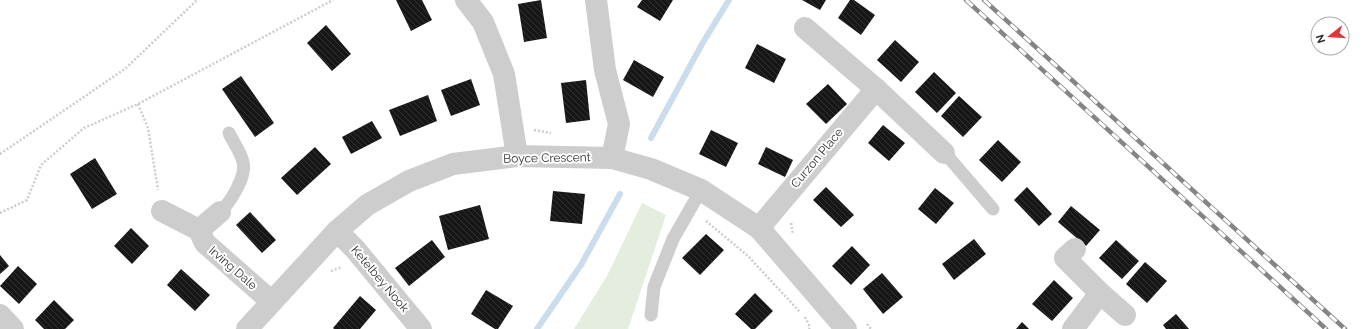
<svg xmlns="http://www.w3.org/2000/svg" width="1366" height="329" font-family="Raleway,sans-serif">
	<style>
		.green { fill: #e5edde }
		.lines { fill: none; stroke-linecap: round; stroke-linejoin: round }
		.stream { stroke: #cbddec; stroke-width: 6 }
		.building { fill: url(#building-back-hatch) }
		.path { stroke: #cdcdcd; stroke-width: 2.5; stroke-dasharray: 2 2; stroke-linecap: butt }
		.lane { stroke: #cdcdcd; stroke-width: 13 }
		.street { stroke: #cdcdcd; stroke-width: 22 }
		.rail-casing { stroke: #858585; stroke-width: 4.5 }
		.rail { stroke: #fff; stroke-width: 3; stroke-dasharray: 9; stroke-linecap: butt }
		.labels { text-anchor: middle; stroke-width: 4; stroke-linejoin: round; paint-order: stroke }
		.street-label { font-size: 12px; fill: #303030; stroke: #fff }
	</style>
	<defs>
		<pattern id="building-back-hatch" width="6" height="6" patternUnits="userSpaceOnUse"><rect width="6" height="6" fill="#171717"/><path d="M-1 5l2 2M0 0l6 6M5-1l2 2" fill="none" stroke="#303030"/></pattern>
	</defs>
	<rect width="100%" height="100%" fill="#fff"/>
	<polygon class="green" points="642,203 666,215 628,329 574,329 607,276"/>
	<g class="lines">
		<g class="stream">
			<polyline points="651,138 702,44 729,0"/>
			<polyline points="537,329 581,265 620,194"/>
		</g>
	</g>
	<g class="building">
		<polygon points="396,0 422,0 432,20 411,31"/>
		<polygon points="541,0 547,38 524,42 518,4"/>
		<polygon points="642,0 673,0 660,21 637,7"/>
		<polygon points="802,0 826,0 820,10"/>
		<polygon points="850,0 854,0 875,15 861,35 838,18"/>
		<polygon points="326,25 351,54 332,71 307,43"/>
		<polygon points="895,40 919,62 901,82 877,60"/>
		<polygon points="757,44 786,59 774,83 745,68"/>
		<polygon points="634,60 664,77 653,97 623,80"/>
		<polygon points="934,72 956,93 937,113 915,92"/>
		<polygon points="241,76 274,123 255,137 222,89"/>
		<polygon points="471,79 480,105 451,116 441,90"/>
		<polygon points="586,80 590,120 566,123 561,83"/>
		<polygon points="828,84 847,104 826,124 806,104"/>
		<polygon points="428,95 437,121 400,136 389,110"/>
		<polygon points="959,96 982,117 963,137 941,116"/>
		<polygon points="372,121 382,138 351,154 342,137"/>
		<polygon points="883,125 905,143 889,161 868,143"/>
		<polygon points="711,130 738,143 726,167 699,154"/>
		<polygon points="998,140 1021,162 1002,182 979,160"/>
		<polygon points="315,147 331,164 297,195 281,178"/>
		<polygon points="766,147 793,160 785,177 758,164"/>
		<polygon points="95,158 117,194 92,209 70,174"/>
		<polygon points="826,187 854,215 841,227 813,200"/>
		<polygon points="1027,187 1052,214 1039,226 1014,200"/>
		<polygon points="935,188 954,203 936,224 918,209"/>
		<polygon points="553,191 585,194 582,224 550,221"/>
		<polygon points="480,205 489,239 448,250 439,216"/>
		<polygon points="1071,206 1100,230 1086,246 1058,222"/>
		<polygon points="250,212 276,240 262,253 236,225"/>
		<polygon points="131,228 149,246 132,264 114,246"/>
		<polygon points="706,234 724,250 700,275 682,258"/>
		<polygon points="974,239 986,254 954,280 942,264"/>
		<polygon points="432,240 445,257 409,286 395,268"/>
		<polygon points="1116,240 1139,261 1122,279 1099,258"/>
		<polygon points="852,246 870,265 851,285 832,266"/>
		<polygon points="0,255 9,266 0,274"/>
		<polygon points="1145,262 1167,281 1147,303 1126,284"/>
		<polygon points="18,266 37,284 19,304 0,286"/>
		<polygon points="181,269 210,295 195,311 167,285"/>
		<polygon points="882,273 903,297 883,314 863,289"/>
		<polygon points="1054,280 1073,298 1052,321 1032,304"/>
		<polygon points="486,290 513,306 498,329 495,329 471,314"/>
		<polygon points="755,293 773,311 755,329 751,329 735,314"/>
		<polygon points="360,296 376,310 360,329 334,329 333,328"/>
		<polygon points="54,300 74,320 65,329 44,329 35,320"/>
		<polygon points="1176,314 1189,329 1166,329 1163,325"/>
		<polygon points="1022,322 1029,329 1016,329"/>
	</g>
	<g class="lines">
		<g class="path">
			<polyline points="138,104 148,128 158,190"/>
			<polyline points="534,130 551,133"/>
			<polyline points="0,154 125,69 197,0"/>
			<polyline points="0,213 27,200 41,165 84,128 138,104 333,0"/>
			<polyline points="706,221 748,256 800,312"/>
			<polyline points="791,223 793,234"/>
			<polyline points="331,271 342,267"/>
			<polyline points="805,317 810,327 809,329"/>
			<polyline points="867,324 871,329"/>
		</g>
		<g class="lane">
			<polyline points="944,153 950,159 993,209"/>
			<path d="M 220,212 C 230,203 247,176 243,162 C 241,152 233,142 229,133"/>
			<polyline points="651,315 654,287 673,239 701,190"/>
		</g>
		<g class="street">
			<polyline points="466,0 483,22 504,74 517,156"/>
			<polyline points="596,0 605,70 619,124 612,158"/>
			<polyline points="805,28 876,89 944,153"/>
			<polyline points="162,211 199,230 205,243 271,301"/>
			<polyline points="759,228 876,89"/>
			<polyline points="199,230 220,212"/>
			<polyline points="337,231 355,249 421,329"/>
			<polyline points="1075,249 1065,258 1100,293 1125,315"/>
			<polyline points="0,315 13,329"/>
			<polyline points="247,329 337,231 367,205 409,181 453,164 517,156 612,158 651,169 701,190 759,228 846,329"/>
			<polyline points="1073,329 1100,293"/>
		</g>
		<g class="rail-casing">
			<g id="rail">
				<polyline points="966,0 1326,329"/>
				<polyline points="984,0 1345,329"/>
			</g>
		</g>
		<use href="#rail" class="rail"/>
	</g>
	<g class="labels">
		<g class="street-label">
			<text transform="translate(547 158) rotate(-1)" y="4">Boyce Crescent</text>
			<text transform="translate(817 158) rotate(-50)" y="4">Curzon Place</text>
			<text transform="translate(233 268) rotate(41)" y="4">Irving Dale</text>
			<text transform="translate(380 279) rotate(50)" y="4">Ketelbey Nook</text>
		</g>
	</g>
	<g transform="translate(1330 36) rotate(253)"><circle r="19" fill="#ffffff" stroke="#acacac"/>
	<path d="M0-3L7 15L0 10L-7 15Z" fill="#e23738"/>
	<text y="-6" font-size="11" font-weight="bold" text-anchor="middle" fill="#303030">N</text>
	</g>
</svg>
